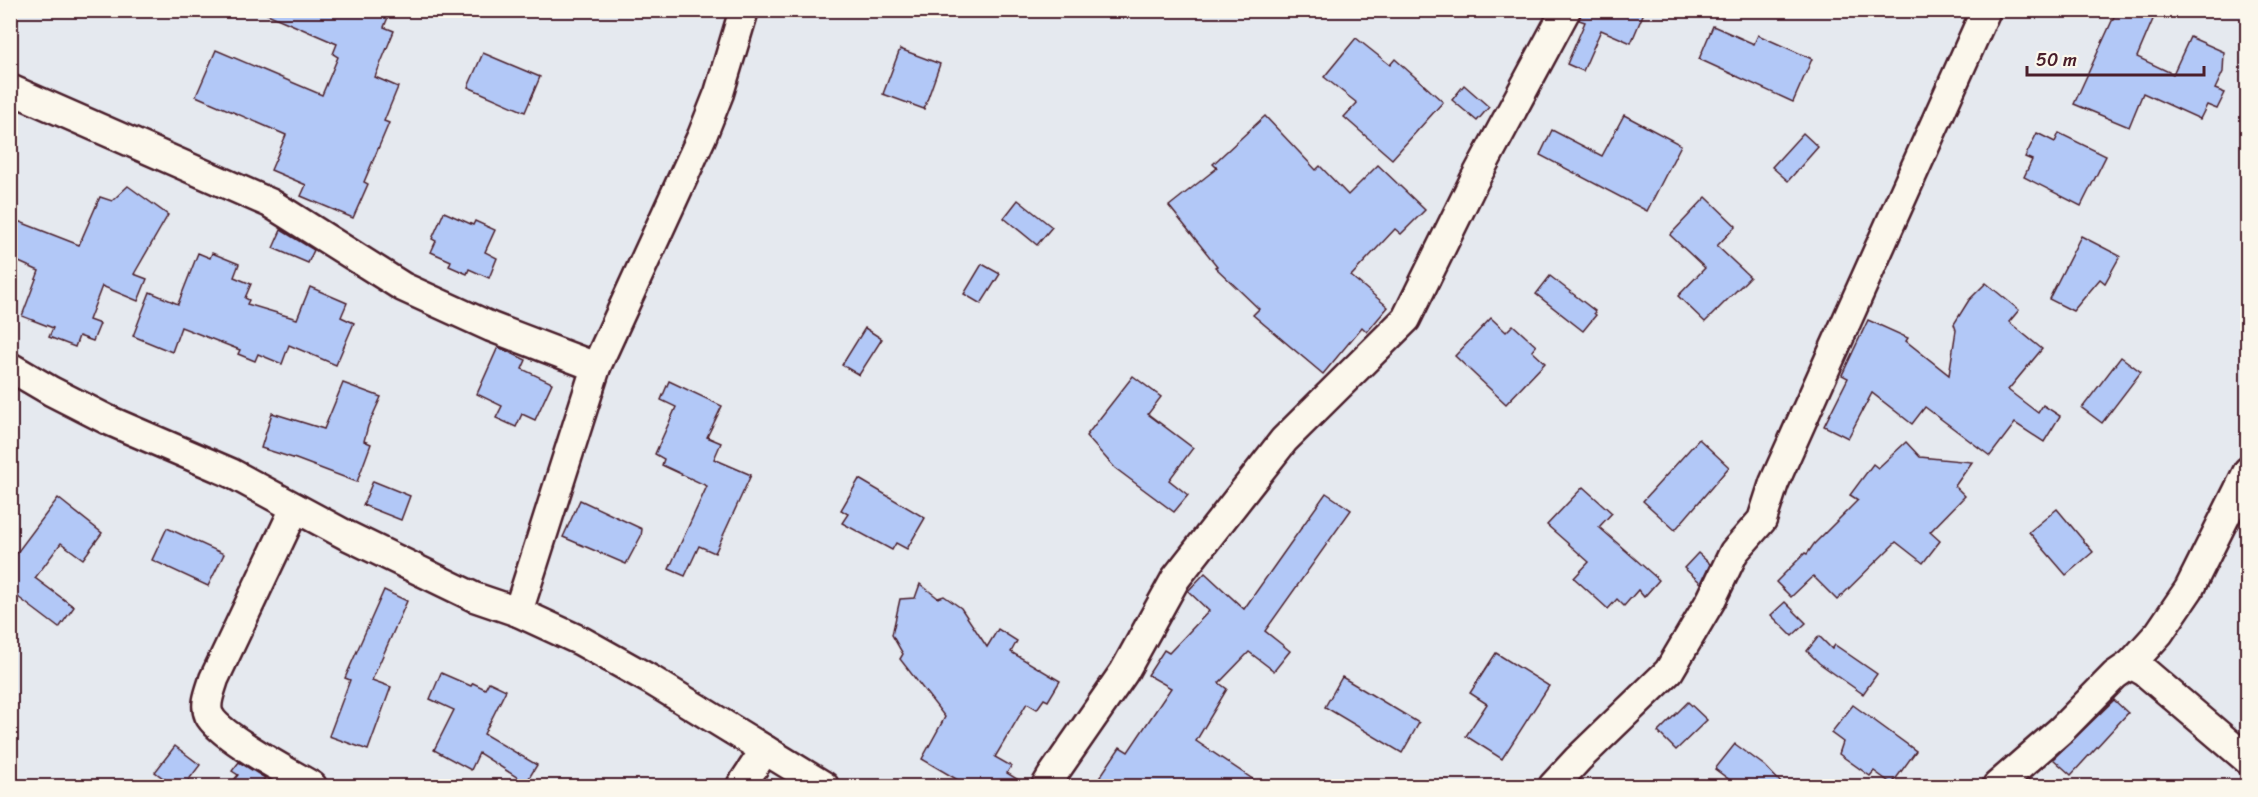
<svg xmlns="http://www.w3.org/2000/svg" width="2258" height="797" font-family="Sriracha,sans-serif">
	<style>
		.building { fill: #b2c8f7; stroke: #4a1f2b; stroke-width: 1.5 }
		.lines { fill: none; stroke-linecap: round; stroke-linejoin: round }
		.minor-casing { stroke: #4a1f2b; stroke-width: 33 }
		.minor { stroke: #fbf7ec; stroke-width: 28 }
	</style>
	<rect width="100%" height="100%" fill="#e5e9ef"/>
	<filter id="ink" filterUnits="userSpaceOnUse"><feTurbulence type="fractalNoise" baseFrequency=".0167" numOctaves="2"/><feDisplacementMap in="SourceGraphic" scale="12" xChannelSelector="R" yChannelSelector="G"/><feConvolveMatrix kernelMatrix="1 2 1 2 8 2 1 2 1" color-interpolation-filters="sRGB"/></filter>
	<g filter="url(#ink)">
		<g class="building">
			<polygon points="258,10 391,10 384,27 394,31 375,77 398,87 384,121 389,123 364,182 368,184 353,218 301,196 306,185 271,170 286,135 196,96 216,50 322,95 338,57 333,54 337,44"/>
			<polygon points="1582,10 1645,10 1631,43 1601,30 1583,71 1567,64 1585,22 1579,20"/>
			<polygon points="2117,10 2157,10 2137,57 2173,74 2190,37 2224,52 2223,72 2215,89 2225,93 2217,109 2207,105 2200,119 2143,93 2129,127 2074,104"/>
			<polygon points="1713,26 1754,44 1758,35 1812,59 1793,102 1699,59"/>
			<polygon points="1356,38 1390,65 1395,59 1443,102 1392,159 1344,117 1357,103 1324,77"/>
			<polygon points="900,49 940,64 924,109 883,94"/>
			<polygon points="483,53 540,77 525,112 468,87"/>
			<polygon points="1464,85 1489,107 1477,121 1452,100"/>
			<polygon points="1624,115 1681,145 1647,211 1540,155 1552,130 1602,156"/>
			<polygon points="1265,116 1316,170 1320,166 1348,195 1378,165 1425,210 1401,234 1395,229 1351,276 1388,307 1367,332 1362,327 1323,374 1253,315 1259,309 1215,267 1217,266 1169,206 1217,168 1213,164"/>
			<polygon points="1803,133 1818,147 1788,181 1772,167"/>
			<polygon points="2037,133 2055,142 2059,133 2106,156 2081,206 2024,177 2032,160 2025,157"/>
			<polygon points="128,186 168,215 134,274 147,279 138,301 102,286 89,320 100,324 93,341 79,336 75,347 49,337 53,328 22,316 39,271 10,258 10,232 15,220 79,245 100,197 112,201"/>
			<polygon points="1706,197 1736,226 1717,246 1750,277 1705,322 1678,296 1705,268 1670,235"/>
			<polygon points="1018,200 1052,227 1037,245 1004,218"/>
			<polygon points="444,212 473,225 475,221 495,230 485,252 497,258 489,278 469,269 467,274 449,266 451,261 431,252 436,241 432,239"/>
			<polygon points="281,230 314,250 308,263 273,248"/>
			<polygon points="2081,236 2120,256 2105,283 2100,279 2073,311 2049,299"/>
			<polygon points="198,253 210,258 212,253 239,264 234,277 251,284 245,298 249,300 247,304 297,319 310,287 347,303 341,317 354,323 336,365 289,345 282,364 258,354 255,361 238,354 240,350 181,327 172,352 133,336 150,292 178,304"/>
			<polygon points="982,264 1000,274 981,304 964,294"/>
			<polygon points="1550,276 1595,311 1594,313 1596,315 1583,331 1536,294"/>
			<polygon points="1986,283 2019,310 2009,322 2042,349 2008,390 2038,413 2043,405 2060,416 2044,442 2015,423 1990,456 1925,407 1912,424 1872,393 1848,438 1824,426 1848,378 1842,375 1868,320 1908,338 1906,341 1949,375 1956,330 1954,324 1969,300"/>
			<polygon points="1491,318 1506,332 1513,325 1536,346 1532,351 1545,363 1506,404 1455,356"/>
			<polygon points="865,328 882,339 859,375 842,365"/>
			<polygon points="498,347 526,360 522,369 552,383 535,420 522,414 516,427 496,418 502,406 477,394"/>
			<polygon points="2121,357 2141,372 2102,423 2082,408"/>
			<polygon points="1133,376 1161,397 1148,414 1193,448 1169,480 1188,495 1174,512 1115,468 1086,436"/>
			<polygon points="669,381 722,406 707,437 721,443 714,459 751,475 715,553 699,546 685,576 669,569 707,486 662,465 664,459 655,454 676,407 661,400"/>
			<polygon points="343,383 381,397 368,426 364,441 371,444 357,482 296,459 261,448 272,413 324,429"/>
			<polygon points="1699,439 1729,467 1675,530 1643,501"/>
			<polygon points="1906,442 1920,457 1972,462 1955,486 1965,496 1930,532 1940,541 1923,563 1896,542 1837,600 1813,576 1791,597 1776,582 1805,553 1807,554 1814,544 1858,500 1850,495 1873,464 1878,468"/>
			<polygon points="859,479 925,518 907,549 896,543 892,550 842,523 848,514 841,510"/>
			<polygon points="373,481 410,496 401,520 363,505"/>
			<polygon points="1583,487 1612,513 1599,527 1659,580 1644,597 1638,590 1624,606 1617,599 1608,609 1574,578 1589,562 1547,525"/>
			<polygon points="1326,493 1351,510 1265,631 1290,651 1274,671 1249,652 1219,683 1227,689 1196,741 1263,786 1094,786 1120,747 1128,752 1171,688 1148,675 1164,650 1169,653 1209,611 1188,591 1205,573 1244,609"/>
			<polygon points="58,498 102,533 83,559 61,543 35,578 74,607 59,628 10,591 10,562"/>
			<polygon points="580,500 642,529 641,536 626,564 563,537"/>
			<polygon points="2057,509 2093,552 2066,575 2029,532"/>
			<polygon points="167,528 224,554 208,586 152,560"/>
			<polygon points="1698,553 1710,564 1701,583 1684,568"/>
			<polygon points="920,584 938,598 944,596 961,608 987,647 998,629 1017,641 1011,652 1060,681 1048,701 1044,699 1037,709 1027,703 995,757 1011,766 1007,773 1028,786 968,786 922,759 945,717 900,659 903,654 892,635 900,599 915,598"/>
			<polygon points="384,590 407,601 372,680 391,687 368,750 329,736 350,680 345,678"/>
			<polygon points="1785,602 1806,623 1792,636 1771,615"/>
			<polygon points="1819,636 1832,649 1835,645 1877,674 1863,694 1819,663 1807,651"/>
			<polygon points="1496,653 1549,686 1502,759 1466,736 1487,704 1470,693"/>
			<polygon points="441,673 471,686 473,683 485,689 489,682 506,690 484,734 537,765 526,783 479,753 471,770 434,750 454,710 430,699"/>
			<polygon points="1342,677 1419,723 1402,753 1325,707"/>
			<polygon points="2114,700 2128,713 2071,775 2053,759"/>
			<polygon points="1688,702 1707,720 1676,750 1658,732"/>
			<polygon points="1853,705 1916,751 1892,784 1874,771 1870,776 1839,754 1843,742 1831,733"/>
			<polygon points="1735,744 1765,766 1784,786 1738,786 1715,769"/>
			<polygon points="175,746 200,765 184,786 174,786 155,772"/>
			<polygon points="239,762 265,778 259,786 229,786 238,775 232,771"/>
		</g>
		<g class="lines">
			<g class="minor-casing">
				<g id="minor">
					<polyline points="10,89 270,203 403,287 491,327 596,367"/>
					<polyline points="10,367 51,391 108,420 231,473 346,535 474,597 518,612 581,641 651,680 824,786"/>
					<path d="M 295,508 L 214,679 C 211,690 204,704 209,715 C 219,736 290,773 312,786"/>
					<polyline points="518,612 596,367 702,136 719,93 744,10"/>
					<polyline points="2131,664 2159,633 2189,589 2248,471"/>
					<polyline points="741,786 765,750"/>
					<polyline points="1046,786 1052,776 1124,672 1176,578 1284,440 1406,319 1474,181 1566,10"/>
					<polyline points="1553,786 1578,759 1669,671 1711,600 1734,552 1762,520 1774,483 1986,10"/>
					<polyline points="1997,786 2061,730 2115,675 2131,664 2145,672 2248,760"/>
				</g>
			</g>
			<use href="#minor" class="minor"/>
		</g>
	</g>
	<rect width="2258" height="797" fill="none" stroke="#fbf7ec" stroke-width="36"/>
	<rect x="18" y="18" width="2222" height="761" fill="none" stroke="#4a1f2b" stroke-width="2" filter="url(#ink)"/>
	<path d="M2027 66v9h177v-9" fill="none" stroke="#4a1f2b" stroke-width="3"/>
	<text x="2036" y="66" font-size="18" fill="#4a1f2b" stroke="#fbf7ec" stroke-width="4.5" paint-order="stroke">50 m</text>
</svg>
